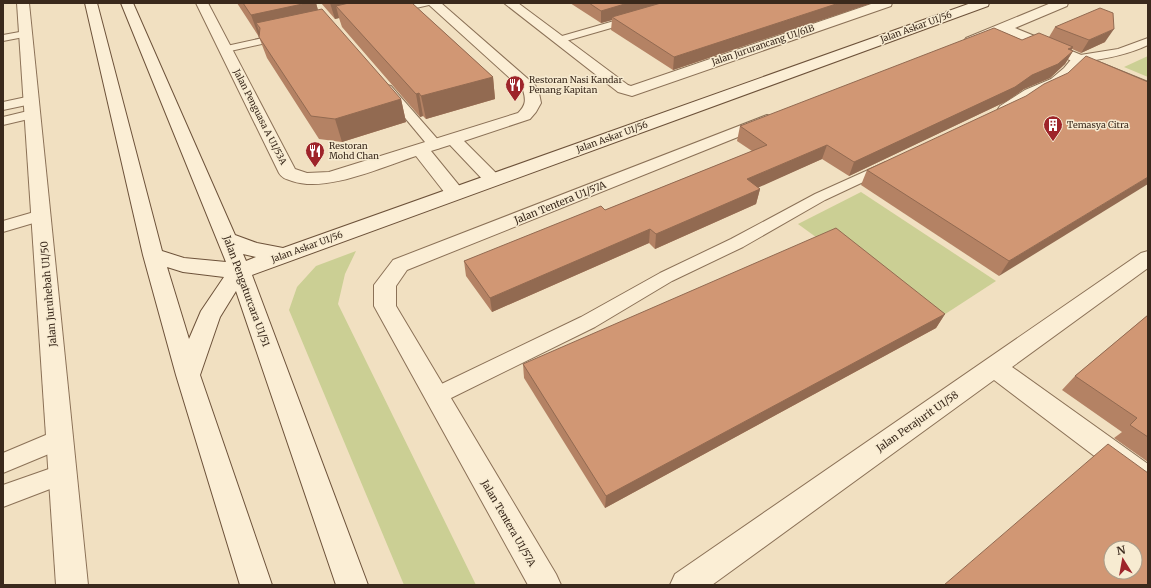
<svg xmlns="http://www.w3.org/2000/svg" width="1151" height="588" font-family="Merriweather,serif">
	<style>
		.green { fill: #cbcf94 }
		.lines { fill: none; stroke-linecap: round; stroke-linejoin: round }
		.lane-casing { stroke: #8b7157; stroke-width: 2 }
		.street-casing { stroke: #8b7157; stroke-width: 2 }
		.secondary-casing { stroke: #6d523a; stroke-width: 2 }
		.lane { fill: #fbeed5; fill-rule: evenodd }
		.street { fill: #fbeed5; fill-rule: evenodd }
		.secondary { fill: #fbeed5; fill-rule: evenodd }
		.wall { fill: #b48264 }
		.shaded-wall { fill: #926a51 }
		.building { fill: #d19774; stroke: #926a51; fill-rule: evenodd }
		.labels { text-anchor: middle; stroke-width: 3; stroke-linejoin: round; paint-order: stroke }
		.far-street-label { font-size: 9px; fill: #3a291c; stroke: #f7ebd1 }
		.far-poi-label { font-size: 9px; fill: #3a291c; stroke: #f7ebd1; text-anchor: start }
		.street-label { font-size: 10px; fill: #3a291c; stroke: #f7ebd1 }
	</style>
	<rect width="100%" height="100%" fill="#f1e0c1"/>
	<g class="green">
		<polygon points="1148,56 1148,77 1124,67"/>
		<polygon points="861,192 996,281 933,322 798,224"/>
		<polygon points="356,251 345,274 338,304 476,585 404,585 289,310 297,287 316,266"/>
	</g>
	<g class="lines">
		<g class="lane-casing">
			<g id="lane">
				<polygon points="411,3 430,3 429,5 390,14 385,11 386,9"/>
				<polygon points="635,15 639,16 640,18 639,20 559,43 555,42 553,40 555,38"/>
				<polygon points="25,31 29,32 31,34 29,36 3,41 3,35"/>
				<polygon points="285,33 289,34 291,36 289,38 226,52 222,51 220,49 222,47"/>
				<path d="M 1148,38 L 1148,45 C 1127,55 1104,59 1082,62 L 1072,74 L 1059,85 L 1035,96 L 1010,112 L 1000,112 L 998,109 L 1000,106 L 1025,90 L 1051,79 L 1064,68 L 1074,56 L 1118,49 Z"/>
				<polygon points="387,85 391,86 440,142 442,145 440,148 435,149 430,148 381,89 383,86"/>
				<polygon points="31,96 36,97 37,100 36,103 3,110 3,102"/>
				<polygon points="32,110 37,111 39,114 37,117 3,125 3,117"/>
				<polygon points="886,162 891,163 893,166 891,169 825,200 743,247 672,281 595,327 443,402 436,405 429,402 426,396 429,390 581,317 660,273 731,239 815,194"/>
				<polygon points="41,210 47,211 49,215 47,219 3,232 3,221"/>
				<polygon points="60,429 68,432 71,439 68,446 3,473 3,453"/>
				<polygon points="63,464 71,467 74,474 71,481 3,507 3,485"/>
			</g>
		</g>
		<g class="street-casing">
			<g id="street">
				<polygon points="17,3 29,3 88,585 56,585"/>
				<path d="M 196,3 L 208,3 L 295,169 L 307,173 L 329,172 L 518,113 C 526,105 526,100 523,90 L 427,3 L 441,3 L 535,85 L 539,93 L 541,103 L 536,112 L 530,119 L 464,141 L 499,176 L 502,180 L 499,184 L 493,186 L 487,184 L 450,145 L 431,151 L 462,189 L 464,193 L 462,197 L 455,199 L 448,197 L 416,156 C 382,167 326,193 292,181 C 286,179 282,178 279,173 Z"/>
				<polygon points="504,3 518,3 628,85 631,86 874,3 892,3 891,6 632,96 618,92"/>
				<polygon points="1051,3 1068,3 1067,6 1015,28 1148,82 1148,93 1003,32 971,45 966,44 964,41 966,38"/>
				<polygon points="767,115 773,117 775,120 773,123 407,270 396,286 396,306 556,574 561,585 528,585 374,306 374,285 393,260"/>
				<polygon points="1148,251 1148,268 1012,367 1148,464 1148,493 1138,489 994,380 712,585 670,585 675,574 1141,253"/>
			</g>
		</g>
		<g class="secondary-casing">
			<path id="secondary" d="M 85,3 L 97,3 L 162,251 L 184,258 L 226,262 L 121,3 L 133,3 L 235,235 L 257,243 L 283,248 L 971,3 L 989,3 L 988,6 L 252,275 L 368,585 L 336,585 L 236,291 L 220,317 L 200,375 L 272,585 L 240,585 L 176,375 L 143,255 ZM 243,254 L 256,257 L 246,261 ZM 167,267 L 183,272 L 224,277 L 201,311 L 189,339 Z"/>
		</g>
		<use href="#lane" class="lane"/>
		<use href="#street" class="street"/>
		<use href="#secondary" class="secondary"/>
	</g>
	<g class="wall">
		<polygon points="237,3 316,3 318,10 401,99 406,122 342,142 319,139 267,58 259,37"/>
		<polygon points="321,3 412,3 493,77 495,99 426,119 423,116 420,117 342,27 339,18 335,19"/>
		<polygon points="570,3 872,3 673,70 611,30 612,20 601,23"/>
		<polygon points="1055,27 1105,42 1081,53 1072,49 1071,50 1073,51 1065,64 1050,78 1024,89 1007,101 849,176 822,159 758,187 760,189 756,204 655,249 649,243 492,312 466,276 464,261 605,210 752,151 737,141 740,126 1022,40 1049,37"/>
		<polygon points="1148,82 999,276 861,185 867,170"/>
		<polygon points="945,314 936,328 605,508 524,378 523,364"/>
		<polygon points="1148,315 1148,462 1114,438 1122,432 1062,390 1075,376"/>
	</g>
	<g class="shaded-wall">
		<polygon points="307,3 316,3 321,22 260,28 256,23 261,36 259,37 251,15"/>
		<polygon points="330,3 395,3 336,6 339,18 335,19"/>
		<polygon points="628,3 671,3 612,17 612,20 601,23 601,11"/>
		<polygon points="839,3 872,3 673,70 674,57"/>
		<polygon points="1114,29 1105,42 1081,53 1089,40"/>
		<polygon points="1073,47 1068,56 1073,51 1065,64 1050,78 1024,89 1007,101 849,176 854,162 1032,75 1068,49"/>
		<polygon points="493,77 495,99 426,119 421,96"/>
		<polygon points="419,93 423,116 420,117 416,94"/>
		<polygon points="401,99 406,122 342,142 335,119"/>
		<polygon points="827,145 822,159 744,194 747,179"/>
		<polygon points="1148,177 1148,184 999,276 1009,261"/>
		<polygon points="760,189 756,204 655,249 656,234"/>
		<polygon points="650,229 649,243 492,312 490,298"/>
		<polygon points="945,314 936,328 605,508 606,496"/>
	</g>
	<g class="building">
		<polygon points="243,3 307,3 251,15"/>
		<polygon points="349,3 412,3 493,77 421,96 419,93 416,94 336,6"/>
		<polygon points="589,3 628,3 601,11"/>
		<polygon points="661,3 839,3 674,57 612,17"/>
		<polygon points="1100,8 1113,13 1114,29 1089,40 1055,27"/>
		<polygon points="322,9 401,99 335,119 311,116 259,37 260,28 256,23"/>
		<polygon points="994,28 1022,40 1039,33 1073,47 1068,49 1073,51 1058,64 1032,75 1015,87 854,162 827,145 747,179 760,189 656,234 650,229 490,298 464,261 601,206 605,210 767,145 740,126"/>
		<polygon points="1086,56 1148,82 1148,177 1009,261 867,170 1026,96 1044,84 1068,73"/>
		<polygon points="836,228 945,314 606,496 523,364"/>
		<polygon points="1148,315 1148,437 1130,425 1137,418 1075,376"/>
		<path d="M 1108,444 L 1148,473 L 1148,585 L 944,585 ZM 1111,548 L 1135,548 L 1135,572 L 1111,572 Z"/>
	</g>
	<defs>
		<g id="restaurant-pin" transform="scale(1)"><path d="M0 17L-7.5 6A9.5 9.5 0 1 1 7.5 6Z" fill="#9e242a" stroke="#f7ebd1"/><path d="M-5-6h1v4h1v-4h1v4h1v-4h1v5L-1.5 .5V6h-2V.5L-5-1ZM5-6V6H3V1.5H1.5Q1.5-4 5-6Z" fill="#fff"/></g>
		<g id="building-pin" transform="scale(1)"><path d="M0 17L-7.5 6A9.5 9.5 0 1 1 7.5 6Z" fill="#9e242a" stroke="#f7ebd1"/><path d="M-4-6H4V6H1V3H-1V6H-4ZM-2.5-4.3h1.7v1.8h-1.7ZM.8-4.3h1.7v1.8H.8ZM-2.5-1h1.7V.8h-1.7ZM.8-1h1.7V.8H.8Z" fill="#fff"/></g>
	</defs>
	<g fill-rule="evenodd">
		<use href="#restaurant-pin" x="515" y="85"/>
		<use href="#building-pin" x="1053" y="125"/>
		<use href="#restaurant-pin" x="315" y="151"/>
	</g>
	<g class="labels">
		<g class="far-street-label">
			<text transform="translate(916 27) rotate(-20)" y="3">Jalan Askar U1/56</text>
			<text transform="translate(763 45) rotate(-19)" y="3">Jalan Jururancang U1/61B</text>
			<text transform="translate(260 117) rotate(63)" y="3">Jalan Penguasa A U1/53A</text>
			<text transform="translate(612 137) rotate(-20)" y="3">Jalan Askar U1/56</text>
			<text transform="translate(307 247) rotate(-20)" y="3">Jalan Askar U1/56</text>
		</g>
		<g class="far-poi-label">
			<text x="529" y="83">Restoran Nasi Kandar<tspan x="529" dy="10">Penang Kapitan</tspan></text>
			<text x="1067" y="128">Temasya Citra</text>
			<text x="329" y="149">Restoran<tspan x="329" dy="10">Mohd Chan</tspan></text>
		</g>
		<g class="street-label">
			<text transform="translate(560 202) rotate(-22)" y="4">Jalan Tentera U1/57A</text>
			<text transform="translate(247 291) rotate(70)" y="4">Jalan Pengaturcara U1/51</text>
			<text transform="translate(48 294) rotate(-95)" y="4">Jalan Juruhebah U1/50</text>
			<text transform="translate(917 421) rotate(-35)" y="4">Jalan Perajurit U1/58</text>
			<text transform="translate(509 523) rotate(60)" y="4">Jalan Tentera U1/57A</text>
		</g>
	</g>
	<rect width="1151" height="588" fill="none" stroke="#3a291c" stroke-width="8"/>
	<g transform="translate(1123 560) rotate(349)"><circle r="19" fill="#f7ebd1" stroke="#ab9d89"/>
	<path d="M0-3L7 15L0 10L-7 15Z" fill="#9e242a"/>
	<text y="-6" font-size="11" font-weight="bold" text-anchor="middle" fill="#3a291c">N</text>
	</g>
</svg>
